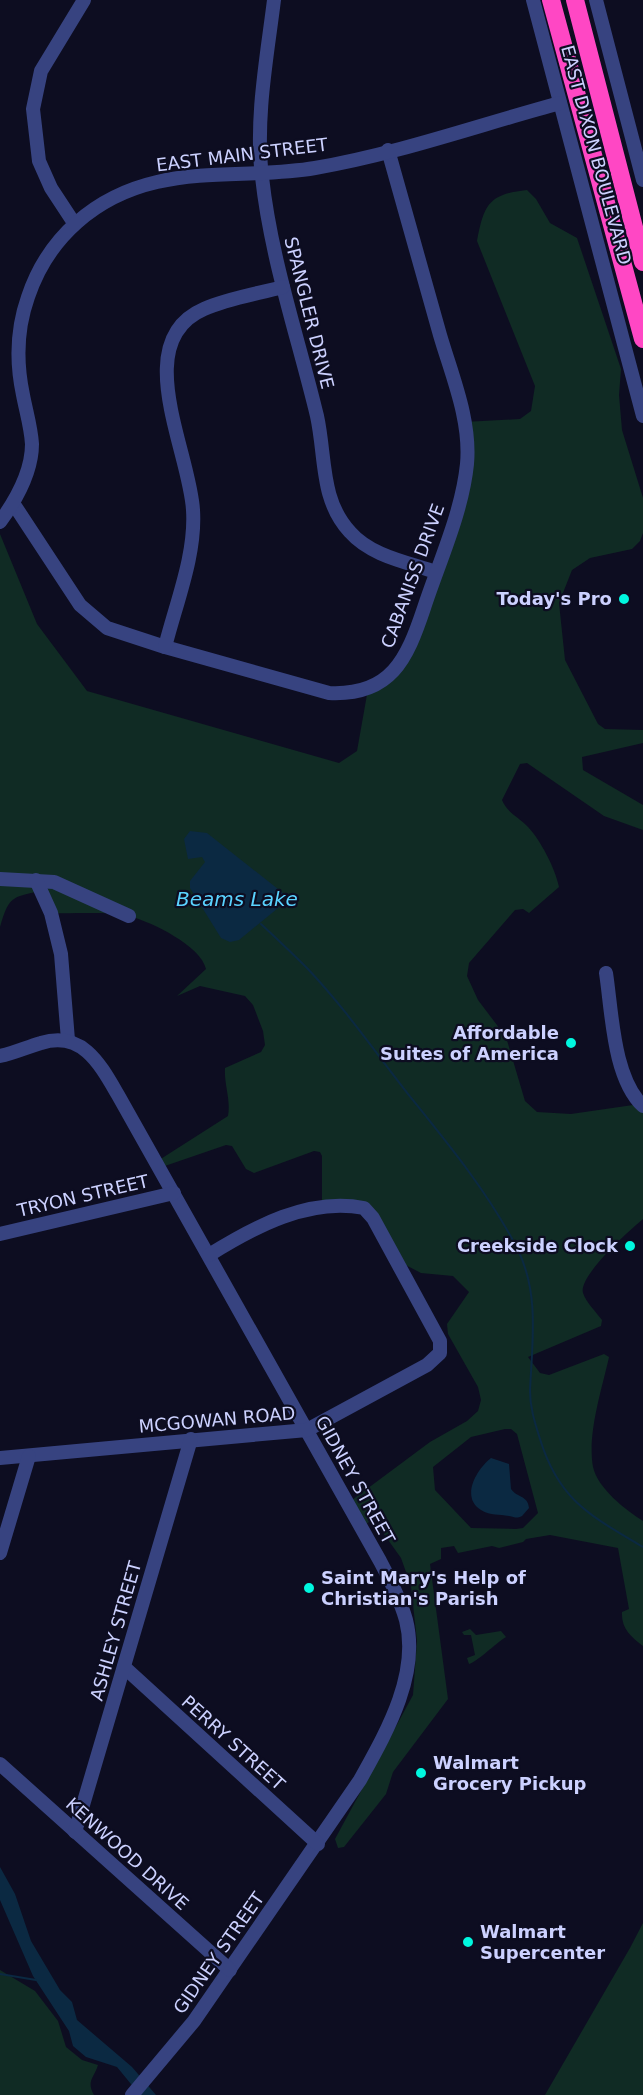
<svg xmlns="http://www.w3.org/2000/svg" width="643" height="2095" font-family="'DejaVu Sans',sans-serif">
	<style>
		.green { fill: #102b24; fill-rule: evenodd }
		.water { fill: #0b2942 }
		.lines { fill: none; stroke-linecap: round; stroke-linejoin: round }
		.stream { stroke: #0b2942; stroke-width: 2 }
		.minor { stroke: #374380; stroke-width: 14 }
		.highway { stroke: #ff47c4; stroke-width: 18 }
		.poi-dot { fill: #00f7df; stroke: #0d0d21; stroke-width: 2 }
		.labels { text-anchor: middle; stroke-width: 4.5; stroke-linejoin: round; paint-order: stroke }
		.street-label { font-size: 18px; fill: #ccd1ff; stroke: #0d0d21 }
		.poi-label { font-size: 18px; font-weight: bold; fill: #ccd1ff; stroke: #0d0d21; text-anchor: end }
		.water-label { font-size: 20px; font-style: italic; fill: #5ad3ff; stroke: #0d0d21 }
	</style>
	<rect width="100%" height="100%" fill="#0d0d21"/>
	<g class="green">
		<path d="M 527,190 L 536,199 L 550,223 L 577,238 L 621,369 L 619,395 L 622,430 L 643,498 L 643,533 L 640,541 L 632,549 L 590,558 L 572,570 L 559,603 L 565,660 L 598,724 L 605,729 L 643,730 L 643,743 L 582,757 L 583,770 L 643,805 L 643,830 L 604,816 L 527,763 L 520,764 L 502,800 C 507,813 520,818 528,827 C 541,841 555,868 559,887 L 529,913 L 523,909 L 515,910 L 469,963 L 467,976 L 478,1000 L 506,1037 L 525,1101 L 537,1112 L 571,1114 L 640,1104 L 643,1106 L 643,1219 C 630,1230 578,1276 583,1293 C 586,1302 596,1312 602,1320 L 601,1326 L 528,1357 L 540,1373 L 549,1375 L 604,1354 L 609,1357 C 602,1389 587,1434 593,1467 C 598,1489 626,1510 643,1521 L 643,1646 C 631,1637 621,1628 622,1612 L 629,1609 L 618,1548 L 550,1535 L 526,1539 L 523,1542 L 499,1548 L 492,1546 L 458,1553 L 454,1546 L 441,1548 L 441,1559 L 430,1564 L 448,1699 L 393,1772 L 386,1794 L 344,1847 L 338,1848 L 335,1839 L 413,1695 L 417,1641 L 411,1586 L 401,1558 L 381,1530 L 378,1514 L 362,1528 L 348,1503 L 430,1442 L 467,1421 L 478,1411 L 481,1400 L 478,1387 L 448,1334 L 447,1324 L 469,1292 L 453,1276 L 421,1273 L 396,1260 L 370,1213 L 322,1209 L 322,1156 L 320,1152 L 314,1151 L 254,1173 L 246,1169 L 232,1146 L 226,1145 L 159,1168 L 156,1162 L 228,1116 C 231,1099 224,1085 225,1068 L 261,1052 L 265,1045 L 263,1031 L 253,1005 L 245,996 L 200,986 L 177,996 L 206,969 C 201,946 152,922 129,916 C 110,911 72,914 51,913 L 41,891 C 11,897 9,897 0,927 L 0,534 L 37,624 L 87,691 L 339,763 L 357,751 L 368,689 L 404,659 L 462,495 L 464,422 L 520,419 L 531,411 L 535,386 L 477,241 C 484,204 489,194 527,190 ZM 505,1429 L 511,1429 L 517,1434 L 538,1513 L 523,1528 L 516,1529 L 471,1528 L 435,1490 L 433,1467 L 471,1437 Z"/>
		<path d="M 470,1629 L 476,1635 L 501,1631 L 506,1637 C 496,1643 477,1662 469,1664 L 467,1658 L 475,1655 L 471,1635 L 464,1635 L 462,1632 Z"/>
		<polygon points="643,1923 643,2095 545,2095 630,1948"/>
		<path d="M 0,1970 L 35,1991 L 58,2021 L 66,2047 L 82,2060 L 98,2065 C 94,2078 86,2081 94,2095 L 0,2095 Z"/>
	</g>
	<g class="water">
		<polygon points="190,831 207,833 283,893 283,904 239,940 230,942 221,938 190,888 190,881 205,862 202,857 188,859 184,839"/>
		<path d="M 491,1458 L 509,1464 L 511,1489 C 517,1498 528,1495 529,1508 L 522,1516 C 516,1519 515,1517 509,1516 C 499,1514 491,1516 481,1510 C 460,1497 477,1469 491,1458 Z"/>
		<polygon points="0,1867 15,1894 31,1941 60,1990 72,2002 77,2020 132,2067 156,2095 140,2095 117,2067 86,2057 73,2046 69,2031 33,1976 0,1900"/>
	</g>
	<g class="lines">
		<g class="stream">
			<path d="M 261,924 C 276,938 292,953 307,968 C 345,1008 378,1056 412,1099 C 450,1146 489,1194 517,1248 C 540,1293 532,1343 530,1391 C 530,1408 535,1423 540,1439 C 559,1501 591,1516 643,1547"/>
			<polyline points="0,1974 36,1980"/>
		</g>
		<g class="minor">
			<path d="M 274,0 C 267,57 255,119 262,177 C 271,259 298,337 317,416 C 326,457 320,500 350,532 C 371,556 407,562 436,572"/>
			<polyline points="533,0 643,416"/>
			<polyline points="596,0 643,180"/>
			<polyline points="74,223 51,188 39,161 33,109 41,71 84,0"/>
			<path d="M 13,503 L 80,605 L 107,628 L 165,647 L 329,693 C 391,696 407,659 424,608 C 439,562 462,513 467,464 C 471,420 452,376 440,335 C 423,273 405,212 388,150"/>
			<path d="M 0,522 C 16,500 32,472 32,444 C 31,427 26,411 23,395 C 16,362 17,328 28,297 C 48,237 96,196 157,182 C 208,170 263,177 315,168 C 397,154 479,125 560,103"/>
			<path d="M 165,647 C 176,603 196,555 193,510 C 190,452 129,341 204,309 C 229,298 257,294 283,287"/>
			<polyline points="0,879 54,882 129,916"/>
			<polyline points="36,880 51,913 61,954 68,1040"/>
			<path d="M 606,973 C 612,1012 613,1078 643,1106"/>
			<path d="M 0,1056 C 14,1053 27,1047 41,1043 C 82,1030 100,1064 118,1095 L 380,1561 C 390,1580 400,1599 406,1620 C 420,1675 386,1733 360,1780 L 194,2021 L 132,2095"/>
			<polyline points="0,1234 174,1193"/>
			<path d="M 0,1458 L 307,1430 L 427,1365 L 440,1353 L 440,1341 L 373,1218 L 364,1208 C 309,1197 254,1227 209,1255"/>
			<polyline points="0,1553 29,1456"/>
			<polyline points="124,1667 318,1844"/>
			<polyline points="0,1764 230,1970"/>
			<polyline points="75,1832 191,1439"/>
		</g>
		<g class="highway">
			<polyline points="551,0 643,339"/>
			<polyline points="575,0 643,262"/>
		</g>
	</g>
	<g class="poi-dot">
		<circle cx="624" cy="599" r="6"/>
		<circle cx="571" cy="1043" r="6"/>
		<circle cx="630" cy="1246" r="6"/>
		<circle cx="309" cy="1588" r="6"/>
		<circle cx="421" cy="1773" r="6"/>
		<circle cx="468" cy="1942" r="6"/>
	</g>
	<g class="labels">
		<g class="street-label">
			<text transform="translate(242 155) rotate(-7)" y="6">EAST MAIN STREET</text>
			<text transform="translate(596 155) rotate(75)" y="6">EAST DIXON BOULEVARD</text>
			<text transform="translate(309 313) rotate(76)" y="6">SPANGLER DRIVE</text>
			<text transform="translate(413 576) rotate(-70)" y="6">CABANISS DRIVE</text>
			<text transform="translate(83 1196) rotate(-13)" y="6">TRYON STREET</text>
			<text transform="translate(217 1420) rotate(-5)" y="6">MCGOWAN ROAD</text>
			<text transform="translate(355 1480) rotate(61)" y="6">GIDNEY STREET</text>
			<text transform="translate(116 1631) rotate(-74)" y="6">ASHLEY STREET</text>
			<text transform="translate(233 1743) rotate(42)" y="6">PERRY STREET</text>
			<text transform="translate(127 1854) rotate(42)" y="6">KENWOOD DRIVE</text>
			<text transform="translate(219 1953) rotate(-55)" y="6">GIDNEY STREET</text>
		</g>
		<g class="poi-label">
			<text x="612" y="605">Today's Pro</text>
			<text x="559" y="1039">Affordable<tspan x="559" dy="21">Suites of America</tspan></text>
			<text x="618" y="1252">Creekside Clock</text>
			<text x="321" y="1584" text-anchor="start">Saint Mary's Help of<tspan x="321" dy="21">Christian's Parish</tspan></text>
			<text x="433" y="1769" text-anchor="start">Walmart<tspan x="433" dy="21">Grocery Pickup</tspan></text>
			<text x="480" y="1938" text-anchor="start">Walmart<tspan x="480" dy="21">Supercenter</tspan></text>
		</g>
		<g class="water-label">
			<text x="237" y="906">Beams Lake</text>
		</g>
	</g>
</svg>
